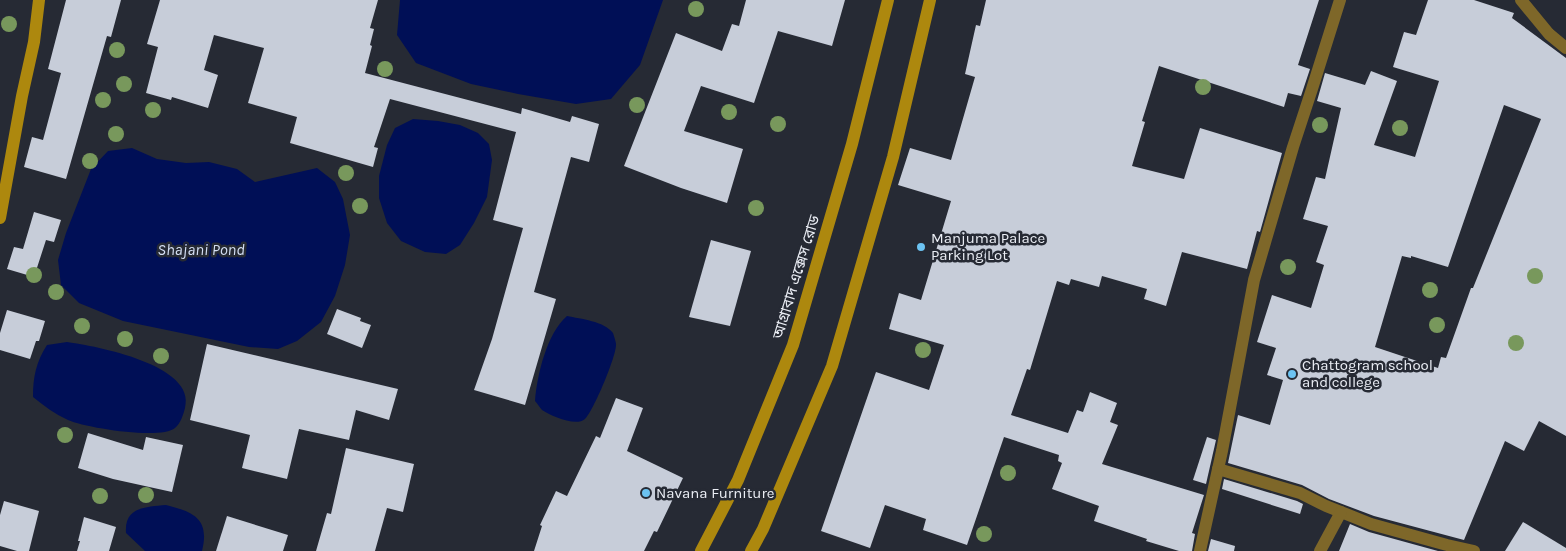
<svg xmlns="http://www.w3.org/2000/svg" width="1566" height="551" font-family="Karla,'Noto Sans Bengali',sans-serif">
	<style>
		.water { fill: #000f56 }
		.building { fill: #c7cdd9; fill-rule: evenodd }
		.lines { fill: none; stroke-linecap: round; stroke-linejoin: round }
		.street { stroke: #7e6729; stroke-width: 12 }
		.secondary { stroke: #ad880e; stroke-width: 12 }
		.tree { fill: #78985c }
		.poi-dot { fill: #6cc3f2; stroke: #262a34; stroke-width: 2 }
		.labels { text-anchor: middle; stroke-width: 5; stroke-linejoin: round; paint-order: stroke }
		.poi-label { font-size: 15px; fill: #ebeef5; stroke: #262a34; text-anchor: start }
		.street-label { font-size: 15px; fill: #ebeef5; stroke: #262a34 }
		.water-label { font-size: 16px; font-style: italic; fill: #d4dff4; stroke: #262a34 }
	</style>
	<rect width="100%" height="100%" fill="#262a34"/>
	<g class="water">
		<polygon points="400,0 663,0 640,65 611,99 576,104 518,94 471,84 416,63 397,35"/>
		<polygon points="413,119 438,121 460,125 478,133 489,144 492,160 487,197 474,223 460,245 446,254 425,252 401,241 387,223 379,198 379,176 387,145 395,128"/>
		<polygon points="132,148 157,159 186,163 209,162 237,169 255,182 317,168 335,182 343,199 350,235 345,265 335,296 321,322 297,341 278,349 249,347 123,321 79,303 61,285 58,260 66,233 91,169 108,151"/>
		<path d="M 567,316 C 581,319 604,321 613,333 C 614,336 616,342 616,344 C 617,355 593,412 585,419 C 576,427 551,416 542,410 C 540,408 537,403 535,401 C 537,375 547,333 567,316 Z"/>
		<path d="M 67,342 C 96,346 197,365 185,408 C 183,415 181,423 175,428 C 161,440 86,428 68,420 C 55,414 44,406 33,397 C 33,377 36,362 47,345 Z"/>
		<path d="M 166,505 C 194,512 210,519 202,551 L 145,551 L 126,533 C 124,507 145,507 166,505 Z"/>
	</g>
	<g class="building">
		<polygon points="66,0 121,0 111,37 107,36 66,179 24,167 32,137 43,140 61,73 48,69"/>
		<polygon points="160,0 378,0 370,28 374,29 370,45 372,46 365,73 521,114 522,108 570,122 572,116 599,124 589,162 571,157 534,292 556,299 525,405 474,390 492,339 523,228 493,220 516,132 390,99 374,147 378,148 373,167 290,143 297,117 248,103 264,48 214,35 204,70 218,75 208,108 172,97 171,100 146,93 158,47 147,44"/>
		<polygon points="746,0 845,0 832,46 778,31 754,103 701,86 684,131 743,149 727,203 681,188 624,166 676,33 722,51 732,24 739,26"/>
		<polygon points="986,0 1319,0 1298,65 1310,69 1301,96 1288,93 1284,107 1159,66 1142,121 1145,122 1132,166 1184,179 1200,128 1282,153 1260,232 1257,231 1247,269 1182,252 1166,306 1144,299 1147,289 1102,276 1099,287 1071,279 1069,285 1057,281 1030,370 1027,369 1011,415 1068,433 1077,410 1083,412 1090,392 1117,403 1110,422 1118,425 1102,464 1204,495 1192,533 1195,534 1192,551 1179,551 1146,541 1147,539 1094,521 1099,506 1052,489 1062,463 1058,461 1059,455 1004,437 967,545 923,530 926,519 885,505 870,548 821,531 876,372 929,390 944,345 889,329 899,293 921,300 951,201 898,185 910,148 951,160 975,77 965,74 976,25 980,26"/>
		<path d="M 1428,0 L 1474,0 L 1514,13 L 1512,18 L 1566,58 L 1566,436 L 1539,421 L 1524,451 L 1505,441 L 1464,540 L 1374,516 L 1329,499 L 1302,485 L 1228,463 L 1238,415 L 1270,425 L 1283,380 L 1267,375 L 1276,348 L 1257,342 L 1272,295 L 1311,308 L 1324,265 L 1316,262 L 1328,226 L 1303,219 L 1316,177 L 1325,179 L 1341,108 L 1317,101 L 1325,73 L 1365,85 L 1371,71 L 1397,81 L 1374,145 L 1415,157 L 1439,81 L 1393,67 L 1404,32 L 1416,35 ZM 1504,105 L 1541,119 L 1473,288 L 1471,288 L 1446,358 L 1441,357 L 1438,368 L 1375,347 L 1402,256 L 1411,258 L 1411,256 L 1448,267 Z"/>
		<polygon points="34,212 61,220 54,242 46,240 34,277 7,269 14,247 23,249"/>
		<polygon points="711,240 751,251 730,326 689,317"/>
		<polygon points="337,309 361,318 360,321 371,325 362,348 327,334"/>
		<polygon points="7,310 45,321 39,341 36,341 30,359 0,350 0,333"/>
		<polygon points="207,344 398,389 389,420 356,410 349,440 299,429 287,479 242,468 250,435 190,420"/>
		<polygon points="616,398 643,408 627,451 683,478 657,532 654,531 644,551 534,551 542,526 540,525 556,491 567,496 596,436 600,438"/>
		<polygon points="88,433 143,450 146,437 183,445 172,492 113,479 78,468"/>
		<polygon points="1207,437 1216,440 1206,484 1193,480"/>
		<polygon points="346,448 414,464 403,512 387,508 375,551 316,551 327,513 331,514"/>
		<polygon points="1224,479 1297,501 1303,504 1300,514 1222,489"/>
		<polygon points="4,501 39,511 29,551 17,551 0,546 0,515"/>
		<polygon points="227,516 288,535 283,551 216,551"/>
		<polygon points="84,517 116,527 109,551 77,551 80,541 78,541"/>
		<polygon points="1523,522 1566,548 1566,551 1505,551"/>
		<polygon points="1350,524 1369,532 1438,551 1339,551"/>
		<polygon points="1211,539 1235,546 1234,551 1208,551"/>
	</g>
	<g class="lines">
		<g class="street">
			<polyline points="1521,0 1549,34 1566,48"/>
			<polyline points="1218,469 1300,493 1326,506 1371,524 1447,545 1474,551"/>
			<polyline points="1200,551 1222,451 1254,280 1293,147 1312,89 1340,0"/>
			<polyline points="1320,551 1341,512"/>
		</g>
		<g class="secondary">
			<polyline points="0,218 22,96 34,42 39,0"/>
			<polyline points="701,551 738,480 793,345 852,144 888,0"/>
			<polyline points="751,551 763,529 832,366 893,157 930,0"/>
		</g>
	</g>
	<g class="tree">
		<circle cx="696" cy="9" r="8"/>
		<circle cx="9" cy="24" r="8"/>
		<circle cx="117" cy="50" r="8"/>
		<circle cx="385" cy="69" r="8"/>
		<circle cx="124" cy="84" r="8"/>
		<circle cx="1203" cy="87" r="8"/>
		<circle cx="103" cy="100" r="8"/>
		<circle cx="637" cy="105" r="8"/>
		<circle cx="153" cy="110" r="8"/>
		<circle cx="729" cy="112" r="8"/>
		<circle cx="778" cy="124" r="8"/>
		<circle cx="1320" cy="125" r="8"/>
		<circle cx="1400" cy="128" r="8"/>
		<circle cx="116" cy="134" r="8"/>
		<circle cx="90" cy="161" r="8"/>
		<circle cx="346" cy="173" r="8"/>
		<circle cx="360" cy="206" r="8"/>
		<circle cx="756" cy="208" r="8"/>
		<circle cx="1288" cy="267" r="8"/>
		<circle cx="34" cy="275" r="8"/>
		<circle cx="1535" cy="276" r="8"/>
		<circle cx="1430" cy="290" r="8"/>
		<circle cx="56" cy="292" r="8"/>
		<circle cx="1437" cy="325" r="8"/>
		<circle cx="82" cy="326" r="8"/>
		<circle cx="125" cy="339" r="8"/>
		<circle cx="1516" cy="343" r="8"/>
		<circle cx="923" cy="350" r="8"/>
		<circle cx="161" cy="356" r="8"/>
		<circle cx="65" cy="435" r="8"/>
		<circle cx="1008" cy="473" r="8"/>
		<circle cx="146" cy="495" r="8"/>
		<circle cx="100" cy="496" r="8"/>
		<circle cx="984" cy="534" r="8"/>
	</g>
	<g class="poi-dot">
		<circle cx="921" cy="247" r="5"/>
		<circle cx="1292" cy="374" r="5"/>
		<circle cx="646" cy="493" r="5"/>
	</g>
	<g class="labels">
		<g class="poi-label">
			<text x="931" y="243">Manjuma Palace<tspan x="931" dy="17">Parking Lot</tspan></text>
			<text x="1302" y="370">Chattogram school<tspan x="1302" dy="17">and college</tspan></text>
			<text x="656" y="498">Navana Furniture</text>
		</g>
		<g class="street-label">
			<text transform="translate(796 277) rotate(-73)" y="5">আগ্রাবাদ এক্সেস রোড</text>
		</g>
		<g class="water-label">
			<text x="201" y="255">Shajani Pond</text>
		</g>
	</g>
</svg>
